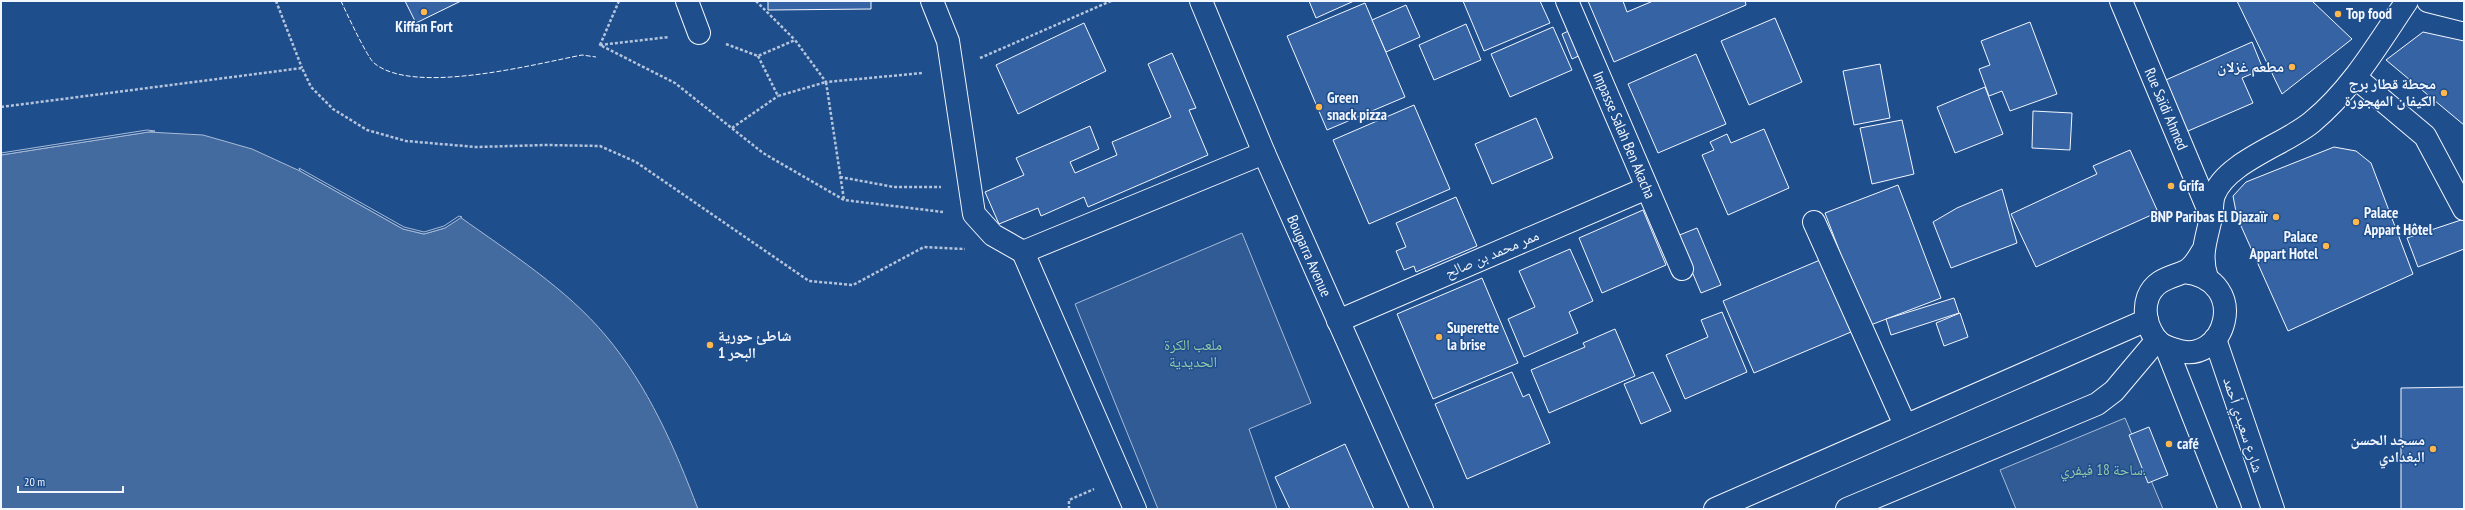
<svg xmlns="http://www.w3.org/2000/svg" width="2465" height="510" font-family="'PT Sans Narrow','Noto Naskh Arabic',sans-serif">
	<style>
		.green { fill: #305b95; stroke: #a8bbd7 }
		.water { fill: #446ba0; stroke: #a8bbd7 }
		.pier { fill: #1f4e8c; stroke: #a8bbd7 }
		.building { fill: #3563a3; stroke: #f2f6ff }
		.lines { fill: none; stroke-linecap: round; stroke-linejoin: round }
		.minor-casing { stroke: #f2f6ff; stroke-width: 24 }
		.major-casing { stroke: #f2f6ff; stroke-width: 24 }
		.path { stroke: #b3c4dc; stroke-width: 2.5; stroke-dasharray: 3 2; stroke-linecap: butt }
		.minor { stroke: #1f4e8c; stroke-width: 22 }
		.major { stroke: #1f4e8c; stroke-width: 22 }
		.fence { stroke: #f2f6ff; stroke-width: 1; stroke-dasharray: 5 2; stroke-linecap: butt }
		.poi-dot { fill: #ffb74d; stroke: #1f4e8c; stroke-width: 1.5 }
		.labels { text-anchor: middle; stroke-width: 3; stroke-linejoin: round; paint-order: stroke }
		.poi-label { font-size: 15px; font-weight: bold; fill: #f2f6ff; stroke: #1f4e8c; text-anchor: start }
		.street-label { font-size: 15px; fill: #f2f6ff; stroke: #1f4e8c }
		.park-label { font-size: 15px; fill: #97c8a6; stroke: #1f4e8c }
	</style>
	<rect width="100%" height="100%" fill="#1f4e8c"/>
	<g class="green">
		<polygon points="1242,233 1311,403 1249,429 1277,509 1158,509 1075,304"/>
		<polygon points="2125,418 2163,509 2016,509 2000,470"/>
	</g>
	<path class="water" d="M 148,132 L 203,135 L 252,149 L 300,171 L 403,229 L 424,234 L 445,228 L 460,217 C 509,252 567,289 606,336 C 648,386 675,448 698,509 L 1,509 L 1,155 Z"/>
	<g class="pier">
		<polygon points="147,130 155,131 1,155 1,153"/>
		<polygon points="299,168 404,227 424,232 444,226 459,216 462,217 445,228 424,234 403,229 300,171"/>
	</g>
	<g class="building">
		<polygon points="405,1 461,1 416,23"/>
		<polygon points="768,1 871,1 871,9 768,10"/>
		<polygon points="1309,1 1354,1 1316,18"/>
		<polygon points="1463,1 1540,1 1550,23 1484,51"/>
		<polygon points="1588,1 1623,1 1627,12 1653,1 1745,1 1746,5 1614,62"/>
		<polygon points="2237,1 2312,1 2352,39 2282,94"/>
		<polygon points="1365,3 1405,97 1327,130 1287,36"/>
		<polygon points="1406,5 1420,37 1386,52 1372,20"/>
		<polygon points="1775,18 1802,82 1749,105 1721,41"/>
		<polygon points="2030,22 2057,94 2010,111 2002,91 1989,96 1979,69 1990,65 1981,41"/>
		<polygon points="1084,23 1106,71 1018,114 996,65"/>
		<polygon points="1466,24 1481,60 1434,80 1419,45"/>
		<polygon points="1553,27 1572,70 1510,97 1491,54"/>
		<polygon points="1575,28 1585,53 1572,59 1562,34"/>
		<polygon points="2423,32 2464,41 2464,125 2386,60"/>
		<polygon points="2252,42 2263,69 2242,78 2253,103 2181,134 2159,83"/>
		<polygon points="1172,53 1196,108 1189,110 1208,155 1088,207 1084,197 1041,216 1038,208 999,224 985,192 1024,175 1016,158 1090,126 1099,149 1070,162 1075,173 1117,155 1112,142 1171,117 1148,64"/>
		<polygon points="1696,54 1726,124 1658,153 1628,84"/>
		<polygon points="1880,64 1890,118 1854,125 1843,71"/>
		<polygon points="1985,87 2003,134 1955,153 1937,107"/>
		<polygon points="1414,105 1450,189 1369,224 1333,140"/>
		<polygon points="2033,111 2072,113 2070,150 2032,148"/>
		<polygon points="1536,118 1553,158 1492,184 1475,144"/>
		<polygon points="1902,120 1914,174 1872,184 1860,128"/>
		<polygon points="1764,129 1789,188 1728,215 1702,155 1714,150 1710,142 1727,134 1731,143"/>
		<polygon points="2334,147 2356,151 2371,163 2413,274 2288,331 2237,217 2233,196 2246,182"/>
		<polygon points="2130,150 2158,212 2036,267 2011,214 2097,174 2093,166"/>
		<polygon points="1898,185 1941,298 1868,326 1825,213"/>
		<polygon points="2002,189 2017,243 1951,268 1933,222 1957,208"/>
		<polygon points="1456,197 1477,246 1416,272 1414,266 1404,270 1396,251 1406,247 1396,223"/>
		<polygon points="1643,210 1666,265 1602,293 1579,238"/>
		<polygon points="2464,219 2464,249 2418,267 2407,238"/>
		<polygon points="1697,228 1721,285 1701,293 1677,236"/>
		<polygon points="1570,249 1593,301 1569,312 1578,333 1524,357 1508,319 1535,307 1519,271"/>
		<polygon points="1820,260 1851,332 1754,373 1723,301"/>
		<polygon points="1482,278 1518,363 1433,399 1397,314"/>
		<polygon points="1954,298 1959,313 1891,335 1886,319"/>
		<polygon points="1722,312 1747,372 1685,399 1666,355 1708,337 1701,320"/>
		<polygon points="1960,313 1968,337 1944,346 1936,323"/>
		<polygon points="1615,329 1635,376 1549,413 1531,370 1585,347 1583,343"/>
		<polygon points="1512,372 1523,397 1529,394 1550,443 1467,479 1435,404"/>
		<polygon points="1653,372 1671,411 1641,424 1624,384"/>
		<polygon points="2464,387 2464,509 2401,509 2401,388"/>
		<polygon points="2149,427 2168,475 2148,483 2129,435"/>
		<polygon points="1345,444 1374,509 1290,509 1275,477"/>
	</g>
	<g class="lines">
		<g class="minor-casing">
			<g id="minor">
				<polyline points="687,1 699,33"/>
				<polyline points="932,1 948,41 974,214 993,235 1023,252"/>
				<polyline points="1567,1 1682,269"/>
				<polyline points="2121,1 2211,216"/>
				<polyline points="2356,78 2425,136 2464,209"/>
				<polyline points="1814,222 1905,425"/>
				<path d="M 2184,272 C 2252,279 2226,370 2173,349 C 2166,347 2159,344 2155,338 C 2147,326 2143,311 2148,297 C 2155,280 2169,278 2184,272 C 2192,269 2198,259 2202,252"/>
				<path d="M 2207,278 C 2200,257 2205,243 2210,222 C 2213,214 2211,203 2214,195 C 2226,162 2286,144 2312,122 C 2352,89 2378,44 2407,1"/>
				<polyline points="1338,321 1647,188"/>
				<polyline points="2215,339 2273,509"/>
				<polyline points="2166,347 2230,509"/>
				<polyline points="1135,509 1023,252 1264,153"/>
				<polyline points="1715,509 2147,320"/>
				<polyline points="1847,509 2097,404 2114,391 2157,340"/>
			</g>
		</g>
		<g class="major-casing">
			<g id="major">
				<polyline points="1201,1 1264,153 1422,509"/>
				<polyline points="2428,1 2464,10"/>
			</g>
		</g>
		<g class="path">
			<polyline points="276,1 302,68"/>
			<polyline points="619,1 600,45 675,83 763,153 844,200 943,212"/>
			<polyline points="756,1 795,40"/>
			<polyline points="726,44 758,56 795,40 826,82 923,73"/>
			<polyline points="600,45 669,37"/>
			<polyline points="758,56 778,96 826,82 844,200"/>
			<polyline points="980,58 1111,1"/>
			<polyline points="1,107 302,68 311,87 333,109 367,130 406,141 476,147 546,145 600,146 636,162 809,281 853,285 924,247 965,249"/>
			<polyline points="732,128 778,96"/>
			<polyline points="840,177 894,187 941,187"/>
			<polyline points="1069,509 1069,500 1094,489"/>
		</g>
		<use href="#minor" class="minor"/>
		<use href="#major" class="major"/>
		<path class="fence" d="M 341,1 C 346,12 367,57 374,63 C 413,96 535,64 582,55 L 596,57"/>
	</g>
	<g class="poi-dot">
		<circle cx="424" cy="12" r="4"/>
		<circle cx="2338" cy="14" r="4"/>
		<circle cx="2292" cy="67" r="4"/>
		<circle cx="2444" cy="93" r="4"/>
		<circle cx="1319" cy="107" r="4"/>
		<circle cx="2171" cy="186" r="4"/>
		<circle cx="2276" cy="217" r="4"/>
		<circle cx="2356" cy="222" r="4"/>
		<circle cx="2326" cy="246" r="4"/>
		<circle cx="1439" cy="337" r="4"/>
		<circle cx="710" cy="345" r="4"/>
		<circle cx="2169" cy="444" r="4"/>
		<circle cx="2433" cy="449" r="4"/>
	</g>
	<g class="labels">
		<g class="poi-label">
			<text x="2346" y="19">Top food</text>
			<text x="424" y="32" text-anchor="middle">Kiffan Fort</text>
			<text x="2284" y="72" text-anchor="end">مطعم غزلان</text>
			<text x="2436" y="89" text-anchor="end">محطة قطار برج<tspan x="2436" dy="17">الكيفان المهجورة</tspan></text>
			<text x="1327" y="103">Green<tspan x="1327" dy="17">snack pizza</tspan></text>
			<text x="2179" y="191">Grifa</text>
			<text x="2364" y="218">Palace<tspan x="2364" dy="17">Appart Hôtel</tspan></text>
			<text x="2268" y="222" text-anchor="end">BNP Paribas El Djazaïr</text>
			<text x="2318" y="242" text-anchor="end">Palace<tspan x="2318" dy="17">Appart Hotel</tspan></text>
			<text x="1447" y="333">Superette<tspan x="1447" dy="17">la brise</tspan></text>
			<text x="718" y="341">شاطئ حورية<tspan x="718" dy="17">البحر 1</tspan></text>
			<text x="2425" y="445" text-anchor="end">مسجد الحسن<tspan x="2425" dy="17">البغدادي</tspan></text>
			<text x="2177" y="449">café</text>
		</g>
		<g class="street-label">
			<text transform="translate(2166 109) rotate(67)" y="5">Rue Saïdi Ahmed</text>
			<text transform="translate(1624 135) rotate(67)" y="5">Impasse Salah Ben Akacha</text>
			<text transform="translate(1492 254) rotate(-23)" y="5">ممر محمد بن صالح</text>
			<text transform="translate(1309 256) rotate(66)" y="5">Bougarra Avenue</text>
			<text transform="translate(2243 425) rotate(72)" y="5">شارع سعيدي أحمد</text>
		</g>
		<g class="park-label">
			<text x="1193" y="350">ملعب الكرة<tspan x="1193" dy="17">الحديدية</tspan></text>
			<text x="2103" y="475">ساحة 18 فيفري.</text>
		</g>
	</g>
	<rect width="2465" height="510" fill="none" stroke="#f2f6ff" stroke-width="4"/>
	<path d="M18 486v6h105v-6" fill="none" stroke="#f2f6ff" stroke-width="2"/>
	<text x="24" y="486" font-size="12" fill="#f2f6ff" stroke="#1f4e8c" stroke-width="3" paint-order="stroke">20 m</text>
</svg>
